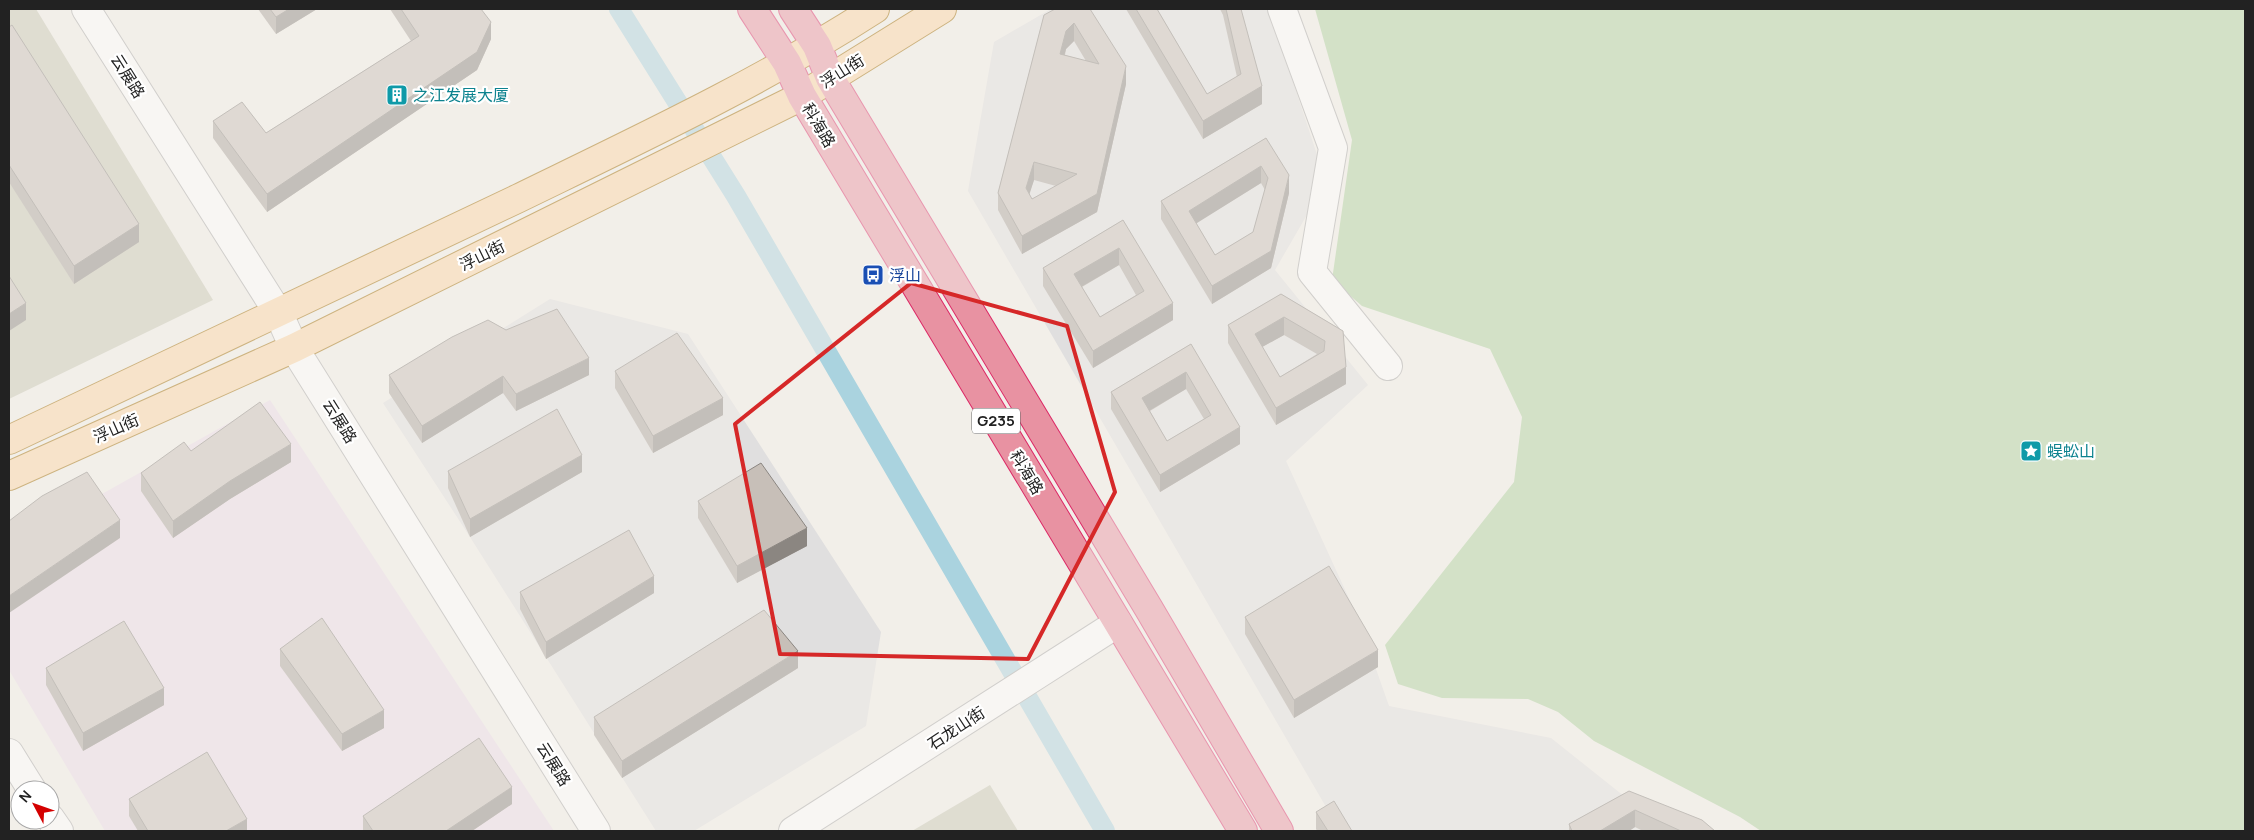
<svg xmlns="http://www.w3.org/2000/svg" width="2254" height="840" font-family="Manrope,'Noto Sans SC',sans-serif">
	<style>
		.residential { fill: #e0dfdf }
		.industrial { fill: #ebdbe8 }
		.construction { fill: #c7c7b4 }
		.forest { fill: #add19e }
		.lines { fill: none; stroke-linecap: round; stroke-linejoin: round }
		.canal { stroke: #aad3df; stroke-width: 20 }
		.minor-casing { stroke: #a9a9a9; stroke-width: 30 }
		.major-casing { stroke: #a06b00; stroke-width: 30 }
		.highway-casing { stroke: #dc2a67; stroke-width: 30 }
		.minor { stroke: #fff; stroke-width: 28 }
		.major { stroke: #fcd6a4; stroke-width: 28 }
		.highway { stroke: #e892a2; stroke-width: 28 }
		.wall { fill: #aba49e; fill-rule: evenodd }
		.shaded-wall { fill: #8b8681 }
		.building { fill: #c7bfb8; stroke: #8b8681; fill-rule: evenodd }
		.marked { fill: none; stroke: #d62828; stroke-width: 4; stroke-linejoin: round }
		.labels { text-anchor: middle; stroke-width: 4.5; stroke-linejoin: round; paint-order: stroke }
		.shield { fill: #fff; stroke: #646464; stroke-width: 1 }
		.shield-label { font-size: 15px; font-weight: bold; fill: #222 }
		.street-label { font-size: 16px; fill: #222; stroke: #fff }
		.culture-label { font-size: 16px; fill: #0d838f; stroke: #fff; text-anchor: start }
		.transit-label { font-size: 16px; fill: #164399; stroke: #fff; text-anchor: start }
	</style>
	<rect width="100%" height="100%" fill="#f2efe9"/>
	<g class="residential">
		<polygon points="1051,9 1269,9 1326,182 1275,270 1368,385 1286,461 1358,618 1389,706 1551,738 1644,812 1687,831 1340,831 968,191 994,42"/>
		<polygon points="550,299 688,334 881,632 866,726 694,831 656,831 470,537 383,403"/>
	</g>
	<polygon class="industrial" points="270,400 554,831 105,831 9,670 9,546"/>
	<g class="construction">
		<polygon points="9,9 36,9 213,300 9,399"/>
		<polygon points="990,785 1018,831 912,831"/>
	</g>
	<polygon class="forest" points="1315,9 2245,9 2245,831 1761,831 1740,817 1594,741 1558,712 1528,699 1442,698 1398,684 1385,645 1514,482 1522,417 1490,349 1362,306 1332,280 1352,140"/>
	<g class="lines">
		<polyline class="canal" points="619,9 736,196 1105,831"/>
		<g class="minor-casing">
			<g id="minor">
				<polyline points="86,9 279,314 294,348 596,831"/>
				<polyline points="1282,9 1333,148 1312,272 1388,366"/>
				<polyline points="9,753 32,790"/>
				<polyline points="50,818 59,831"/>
				<polyline points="793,831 1118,623"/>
			</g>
		</g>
		<g class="major-casing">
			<g id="major">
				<path d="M 9,440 C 179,361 349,280 519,198 C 640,139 762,82 875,9"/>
				<polyline points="9,476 294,348 802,96 942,9"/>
			</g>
		</g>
		<g class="highway-casing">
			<g id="highway">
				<polyline points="752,9 787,63 802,96 1243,831"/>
				<polyline points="793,9 817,46 830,78 1149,609 1279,831"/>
			</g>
		</g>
		<use href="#minor" class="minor"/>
		<use href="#major" class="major"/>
		<use href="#highway" class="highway"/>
	</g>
	<g class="wall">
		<polygon points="258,9 317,9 276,34"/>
		<polygon points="390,9 481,9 491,39 477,70 267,212 213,138 213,121 266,133 411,41"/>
		<path d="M 1090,9 L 1126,84 L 1097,212 L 1022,254 L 998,210 L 998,193 L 1044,15 ZM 1074,41 L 1086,61 L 1065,55 L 1066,49 ZM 1034,180 L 1056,186 L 1032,199 L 1029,194 Z"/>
		<polygon points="1126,9 1157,9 1207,94 1237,77 1223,15 1220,9 1241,9 1262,104 1203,139"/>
		<polygon points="9,27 139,242 74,284 9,182"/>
		<path d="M 1266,138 L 1289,193 L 1271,268 L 1212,304 L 1161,219 L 1161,201 ZM 1261,183 L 1265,190 L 1253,232 L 1215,255 L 1196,223 Z"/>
		<path d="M 1123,220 L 1173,320 L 1093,368 L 1043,286 L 1043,268 ZM 1119,265 L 1136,295 L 1100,317 L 1082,287 Z"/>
		<path d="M 1281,294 L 1343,331 L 1346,384 L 1276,425 L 1228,343 L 1228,325 ZM 1284,335 L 1317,354 L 1280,377 L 1262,347 Z"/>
		<polygon points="506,330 589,375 516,411 503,393 422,443 389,393 389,375"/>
		<path d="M 1191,344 L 1240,444 L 1160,492 L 1111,409 L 1111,392 ZM 1186,389 L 1204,419 L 1167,441 L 1150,411 Z"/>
		<polygon points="615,371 723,415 653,453 615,388"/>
		<polygon points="191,451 291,462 230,499 173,538 141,491 141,473"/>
		<polygon points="448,471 582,472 470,537 448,488"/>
		<polygon points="698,501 807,546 737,583 698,518"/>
		<polygon points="520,592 654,593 546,659 520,609"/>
		<polygon points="1245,617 1378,667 1294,718 1245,634"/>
		<polygon points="280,649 384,728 342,751 280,666"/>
		<polygon points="46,668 164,705 83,751 46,685"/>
		<polygon points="798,668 622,778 594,735 594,717"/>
		<polygon points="1629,791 1715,831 1643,831 1635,827 1629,831 1569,831 1569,824"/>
		<polygon points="129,799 247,831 138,831 129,816"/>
		<polygon points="512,804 472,831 363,831 363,816"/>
		<polygon points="1316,812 1352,831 1317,831 1316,829"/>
	</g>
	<g class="shaded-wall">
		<polygon points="289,9 317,9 276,34 276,17"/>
		<polygon points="491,22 491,39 477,70 267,212 267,194"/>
		<polygon points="1074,23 1074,41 1066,49 1060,71 1060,54 1066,31"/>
		<polygon points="1126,66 1126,84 1097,212 1022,254 1022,236 1097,194"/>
		<polygon points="1262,86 1262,104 1203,139 1203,121"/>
		<polygon points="1034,162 1034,180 1026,205 1026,188"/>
		<polygon points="1261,166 1261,183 1189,228 1189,211"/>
		<polygon points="1289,175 1289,193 1271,268 1212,304 1212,286 1271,251"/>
		<polygon points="139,224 139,242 74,284 74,266"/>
		<polygon points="1119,248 1119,265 1074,291 1074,274"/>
		<polygon points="26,303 26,320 9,331 9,314"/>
		<polygon points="1173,303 1173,320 1093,368 1093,351"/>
		<polygon points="1284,317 1284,335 1255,351 1255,334"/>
		<polygon points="589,358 589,375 516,411 516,394"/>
		<polygon points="1346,367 1346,384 1276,425 1276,408"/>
		<polygon points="1186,372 1186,389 1142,415 1142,398"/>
		<polygon points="503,376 503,393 422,443 422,426"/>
		<polygon points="723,398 723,415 653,453 653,436"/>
		<polygon points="1240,427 1240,444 1160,492 1160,475"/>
		<polygon points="291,444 291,462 230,499 173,538 173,521 230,481"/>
		<polygon points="582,455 582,472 470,537 470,519"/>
		<polygon points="120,520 120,538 9,613 9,596"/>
		<polygon points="807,528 807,546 737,583 737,566"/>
		<polygon points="654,576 654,593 546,659 546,642"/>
		<polygon points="1378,650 1378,667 1294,718 1294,700"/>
		<polygon points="798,651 798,668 622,778 622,761"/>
		<polygon points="164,688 164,705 83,751 83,733"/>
		<polygon points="384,710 384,728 342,751 342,734"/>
		<polygon points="512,787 512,804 472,831 446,831"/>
		<polygon points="1635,810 1635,827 1629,831 1600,831"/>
		<polygon points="247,819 247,831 226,831"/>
	</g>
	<g class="building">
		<polygon points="270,9 289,9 276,17"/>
		<polygon points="401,9 481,9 491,22 477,52 267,194 213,121 242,102 266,133 419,36"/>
		<path d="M 1055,9 L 1090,9 L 1126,66 L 1097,194 L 1022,236 L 998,193 L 1044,15 ZM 1074,23 L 1099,64 L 1060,54 L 1066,31 ZM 1034,162 L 1077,174 L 1032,199 L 1026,188 Z"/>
		<polygon points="1136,9 1157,9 1207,94 1241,74 1226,9 1241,9 1262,86 1203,121"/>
		<polygon points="12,25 139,224 74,266 9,165 9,27"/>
		<path d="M 1266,138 L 1289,175 L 1271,251 L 1212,286 L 1161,201 ZM 1261,166 L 1268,178 L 1253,232 L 1215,255 L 1189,211 Z"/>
		<path d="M 1123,220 L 1173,303 L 1093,351 L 1043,268 ZM 1119,248 L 1144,291 L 1100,317 L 1074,274 Z"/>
		<polygon points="9,276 26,303 9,314"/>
		<path d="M 1281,294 L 1343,331 L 1346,367 L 1276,408 L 1228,325 ZM 1284,317 L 1325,341 L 1324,351 L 1280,377 L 1255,334 Z"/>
		<polygon points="557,309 589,358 516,394 503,376 422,426 389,375 452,337 488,320 506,330"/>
		<polygon points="677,333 723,398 653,436 615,371"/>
		<path d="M 1191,344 L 1240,427 L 1160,475 L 1111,392 ZM 1186,372 L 1211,415 L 1167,441 L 1142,398 Z"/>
		<polygon points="260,402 291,444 230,481 173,521 141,473 184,442 191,451"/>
		<polygon points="557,409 582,455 470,519 448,471"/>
		<polygon points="761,463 807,528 737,566 698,501"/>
		<polygon points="87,472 120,520 9,596 9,521 42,496"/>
		<polygon points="629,530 654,576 546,642 520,592"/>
		<polygon points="1329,566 1378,650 1294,700 1245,617"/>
		<polygon points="764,610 798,651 622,761 594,717"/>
		<polygon points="322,618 384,710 342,734 280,649"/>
		<polygon points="124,621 164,688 83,733 46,668"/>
		<polygon points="479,738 512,787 446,831 373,831 363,816"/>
		<polygon points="207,752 247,819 226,831 148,831 129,799"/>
		<polygon points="1629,791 1702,820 1715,831 1681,831 1635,810 1600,831 1572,831 1569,824"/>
		<polygon points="1334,801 1352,831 1328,831 1316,812"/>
	</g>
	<path d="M0 0H2254V840H0ZM 911,283 L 1067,326 L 1115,492 L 1028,659 L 780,654 L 735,424 Z" fill="#f2efe9" fill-opacity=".55" fill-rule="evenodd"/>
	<path class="marked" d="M 911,283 L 1067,326 L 1115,492 L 1028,659 L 780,654 L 735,424 Z"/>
	<defs>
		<g id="building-square" transform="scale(1.125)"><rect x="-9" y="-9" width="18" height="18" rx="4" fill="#0f9aa8" stroke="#fff"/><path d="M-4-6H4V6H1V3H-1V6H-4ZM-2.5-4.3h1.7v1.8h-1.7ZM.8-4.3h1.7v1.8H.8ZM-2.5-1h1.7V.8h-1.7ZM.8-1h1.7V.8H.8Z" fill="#fff"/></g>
		<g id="bus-square" transform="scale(1.125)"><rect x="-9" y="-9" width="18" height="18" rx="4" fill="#1a4fb4" stroke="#fff"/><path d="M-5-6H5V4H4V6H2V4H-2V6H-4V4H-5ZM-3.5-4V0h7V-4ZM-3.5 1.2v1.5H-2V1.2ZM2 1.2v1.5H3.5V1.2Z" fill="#fff"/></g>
		<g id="sight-square" transform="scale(1.125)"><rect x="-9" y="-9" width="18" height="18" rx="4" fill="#0f9aa8" stroke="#fff"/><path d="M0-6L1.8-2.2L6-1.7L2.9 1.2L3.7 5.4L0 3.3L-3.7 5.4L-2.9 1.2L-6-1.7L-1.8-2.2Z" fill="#fff"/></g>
	</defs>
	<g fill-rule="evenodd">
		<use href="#building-square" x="397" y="95"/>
		<use href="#bus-square" x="873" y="275"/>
		<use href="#sight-square" x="2031" y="451"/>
	</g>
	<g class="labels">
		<rect class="shield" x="972" y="408.5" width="48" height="25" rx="4"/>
		<g class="shield-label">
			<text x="996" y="426">G235</text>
		</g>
		<g class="street-label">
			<text transform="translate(842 71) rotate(-32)" y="6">浮山街</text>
			<text transform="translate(128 76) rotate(58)" y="6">云展路</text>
			<text transform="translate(819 125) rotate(59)" y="6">科海路</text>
			<text transform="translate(482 255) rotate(-26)" y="6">浮山街</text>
			<text transform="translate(340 421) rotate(58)" y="6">云展路</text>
			<text transform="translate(116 428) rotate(-24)" y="6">浮山街</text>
			<text transform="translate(1027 472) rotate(59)" y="6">科海路</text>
			<text transform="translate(956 728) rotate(-33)" y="6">石龙山街</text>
			<text transform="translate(554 764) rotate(58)" y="6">云展路</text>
		</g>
		<g class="culture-label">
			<text x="413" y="101">之江发展大厦</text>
			<text x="2047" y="457">蜈蚣山</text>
		</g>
		<g class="transit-label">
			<text x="889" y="281">浮山</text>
		</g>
	</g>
	<rect width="2254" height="840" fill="none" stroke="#222222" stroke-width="20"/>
	<g transform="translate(35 805) rotate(311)"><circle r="24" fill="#ffffff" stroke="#a7a7a7"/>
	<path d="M0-4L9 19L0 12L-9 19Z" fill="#d40000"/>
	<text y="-8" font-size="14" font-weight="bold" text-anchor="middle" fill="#222222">N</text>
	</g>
</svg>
